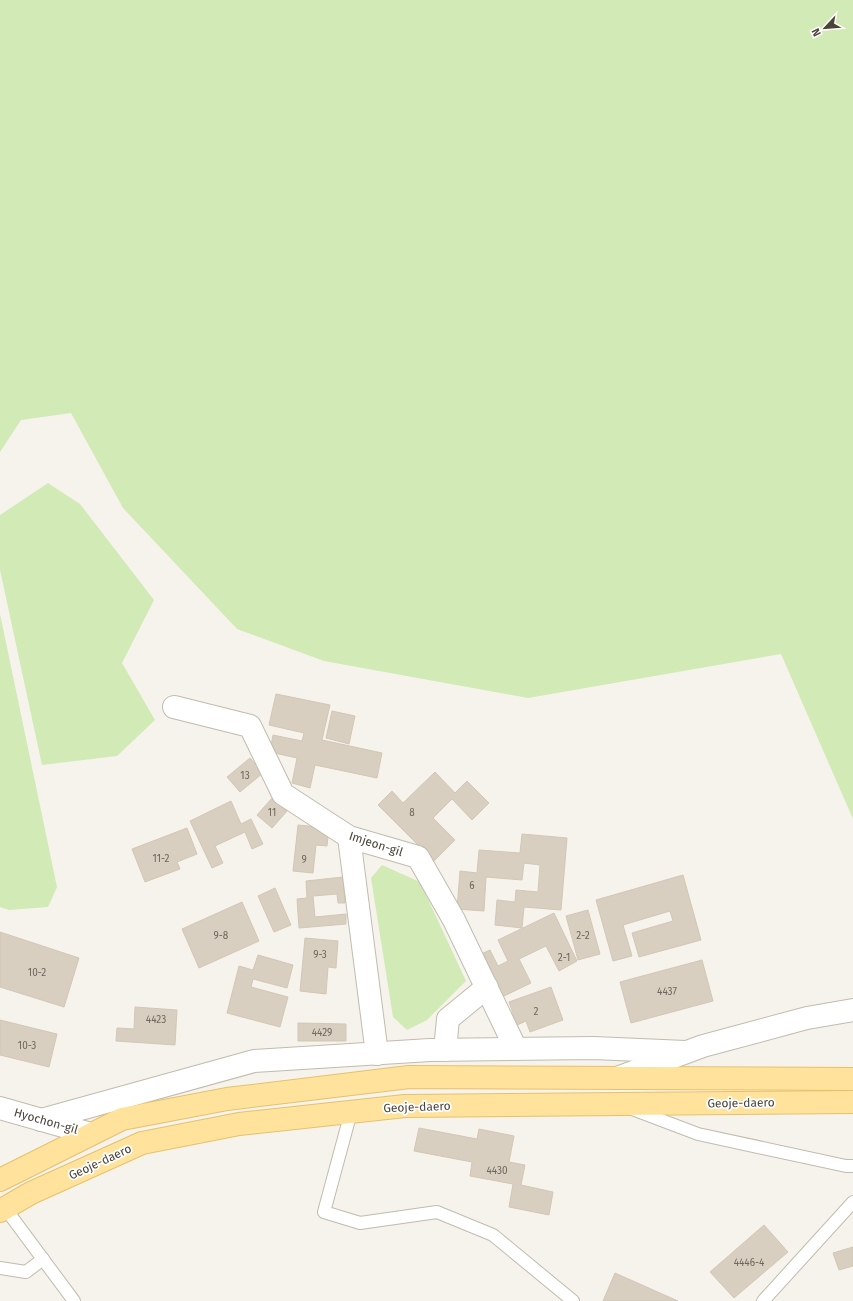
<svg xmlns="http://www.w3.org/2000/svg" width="853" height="1301" font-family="'Fira Sans',sans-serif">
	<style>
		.green { fill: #d2eab5 }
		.building { fill: #d8cfc1; stroke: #d3c7b4 }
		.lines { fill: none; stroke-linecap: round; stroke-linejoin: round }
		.lane-casing { stroke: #c2bbae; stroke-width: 14 }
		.street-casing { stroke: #c2bbae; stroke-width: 24 }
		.primary-casing { stroke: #e6c16a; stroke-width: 24 }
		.lane { stroke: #fff; stroke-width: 12 }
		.street { stroke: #fff; stroke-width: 22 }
		.primary { stroke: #ffe39c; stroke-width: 22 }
		.labels { text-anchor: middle; stroke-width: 3.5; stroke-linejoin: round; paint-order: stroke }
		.number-label { font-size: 10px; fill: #6e675b }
		.street-label { font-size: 12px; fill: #4b4439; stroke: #fff }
	</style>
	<rect width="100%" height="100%" fill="#f6f3ec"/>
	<g class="green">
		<polygon points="0,0 853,0 853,819 781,654 528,698 324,661 237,629 123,508 71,413 21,420 0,452"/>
		<polygon points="48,483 80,504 154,600 122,663 155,720 117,756 42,765 0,570 0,515"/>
		<polygon points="0,614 57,887 48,907 9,910 0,907"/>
		<polygon points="382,865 420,882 466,981 427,1020 407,1030 393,1017 371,878"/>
	</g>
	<g class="building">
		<polygon points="276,694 330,705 322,740 382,753 377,778 315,765 310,788 292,783 297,758 270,752 273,735 302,741 304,733 269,725"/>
		<polygon points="332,711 355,716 349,744 326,738"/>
		<polygon points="250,758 263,773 240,792 227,777"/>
		<polygon points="435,772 455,793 467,781 489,803 472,820 452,799 433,818 455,840 434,861 378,805 392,791 403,803"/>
		<polygon points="273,797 288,810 272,828 257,815"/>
		<polygon points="231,801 241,824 251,819 263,844 252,849 245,832 215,846 223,863 212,868 190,821"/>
		<polygon points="298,825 329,828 327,846 316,845 313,873 293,871"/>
		<polygon points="187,828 197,854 177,862 180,869 145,882 132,849"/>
		<polygon points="522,834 567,838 561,910 524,907 522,928 495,925 497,900 515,902 516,890 538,892 540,865 524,863 522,880 486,877 484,911 457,909 460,871 477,873 479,850 520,853"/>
		<polygon points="683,875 701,940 639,957 632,933 673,921 670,911 623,925 632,956 613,961 596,900"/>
		<polygon points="343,877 345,903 338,903 337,894 313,896 315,917 346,914 346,924 299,928 297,899 307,898 306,881"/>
		<polygon points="275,888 291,925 274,932 258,896"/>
		<polygon points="242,902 259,941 199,968 182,929"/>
		<polygon points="588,910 600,954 578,960 566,916"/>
		<polygon points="554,913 577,961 559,971 546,946 519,959 531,983 500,998 479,955 490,950 498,966 508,961 498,940"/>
		<polygon points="0,932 79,958 64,1007 0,987"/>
		<polygon points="305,938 338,941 336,968 328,967 326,994 300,991"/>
		<polygon points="258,955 293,965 287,988 253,979 251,987 288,997 280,1027 227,1013 239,966 253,970"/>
		<polygon points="702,960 713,1001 631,1023 620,982"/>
		<polygon points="551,987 563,1020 530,1032 526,1021 517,1025 509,1002"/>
		<polygon points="135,1007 177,1010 175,1045 116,1041 117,1028 134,1029"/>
		<polygon points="0,1020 57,1034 49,1067 0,1055"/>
		<polygon points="298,1023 346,1024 346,1041 298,1041"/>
		<polygon points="419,1128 477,1139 479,1129 514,1136 509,1162 525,1165 521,1185 553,1192 549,1215 509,1207 513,1184 470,1176 472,1162 414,1151"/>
		<polygon points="764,1225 788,1252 734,1298 710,1272"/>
		<polygon points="853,1247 853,1266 839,1270 833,1253"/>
		<polygon points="615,1273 678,1301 603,1301"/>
	</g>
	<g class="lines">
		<g class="lane-casing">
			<g id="lane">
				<polyline points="632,1109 698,1134 846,1166 853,1166"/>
				<polyline points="351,1112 324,1212 360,1223 437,1212 493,1235 573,1301"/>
				<polyline points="5,1208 74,1301"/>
				<polyline points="0,1268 26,1272 43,1259"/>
				<polyline points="763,1301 853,1202"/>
			</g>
		</g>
		<g class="street-casing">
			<g id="street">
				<polyline points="174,707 250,726 283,794 349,837 418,857 454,920 516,1049"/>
				<polyline points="349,837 377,1054"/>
				<polyline points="445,1050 448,1019 487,987"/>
				<polyline points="617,1078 703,1046 807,1018 853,1010"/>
				<polyline points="0,1108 91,1134"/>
				<polyline points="41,1120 254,1061 430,1050 594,1048 685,1052"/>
			</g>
		</g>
		<g class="primary-casing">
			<g id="primary">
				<polyline points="0,1180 122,1119 227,1099 409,1077 853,1079"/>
				<polyline points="0,1211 31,1193 142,1143 239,1124 405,1106 853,1102"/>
			</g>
		</g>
		<use href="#lane" class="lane"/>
		<use href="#street" class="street"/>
		<use href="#primary" class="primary"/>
	</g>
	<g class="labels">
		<g class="number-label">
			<text x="245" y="779">13</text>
			<text x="272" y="816">11</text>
			<text x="412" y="816">8</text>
			<text x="161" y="862">11-2</text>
			<text x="304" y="863">9</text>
			<text x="472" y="889">6</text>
			<text x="221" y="939">9-8</text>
			<text x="583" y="939">2-2</text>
			<text x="320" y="958">9-3</text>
			<text x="564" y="961">2-1</text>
			<text x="37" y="976">10-2</text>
			<text x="667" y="995">4437</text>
			<text x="536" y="1015">2</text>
			<text x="156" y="1023">4423</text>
			<text x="322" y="1036">4429</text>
			<text x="27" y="1049">10-3</text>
			<text x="497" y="1174">4430</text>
			<text x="749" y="1266">4446-4</text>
		</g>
		<g class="street-label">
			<text transform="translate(376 844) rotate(18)" y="4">Imjeon-gil</text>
			<text transform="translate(741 1103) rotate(-1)" y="4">Geoje-daero</text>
			<text transform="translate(417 1107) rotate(-2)" y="4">Geoje-daero</text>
			<text transform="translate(46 1121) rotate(16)" y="4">Hyochon-gil</text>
			<text transform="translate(100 1162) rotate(-25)" y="4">Geoje-daero</text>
		</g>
	</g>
	<g transform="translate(825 28) rotate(244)" stroke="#ffffff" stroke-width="3" paint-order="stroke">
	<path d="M0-3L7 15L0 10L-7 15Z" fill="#4b4439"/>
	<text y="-6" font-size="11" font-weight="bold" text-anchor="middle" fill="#4b4439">N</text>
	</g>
</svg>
